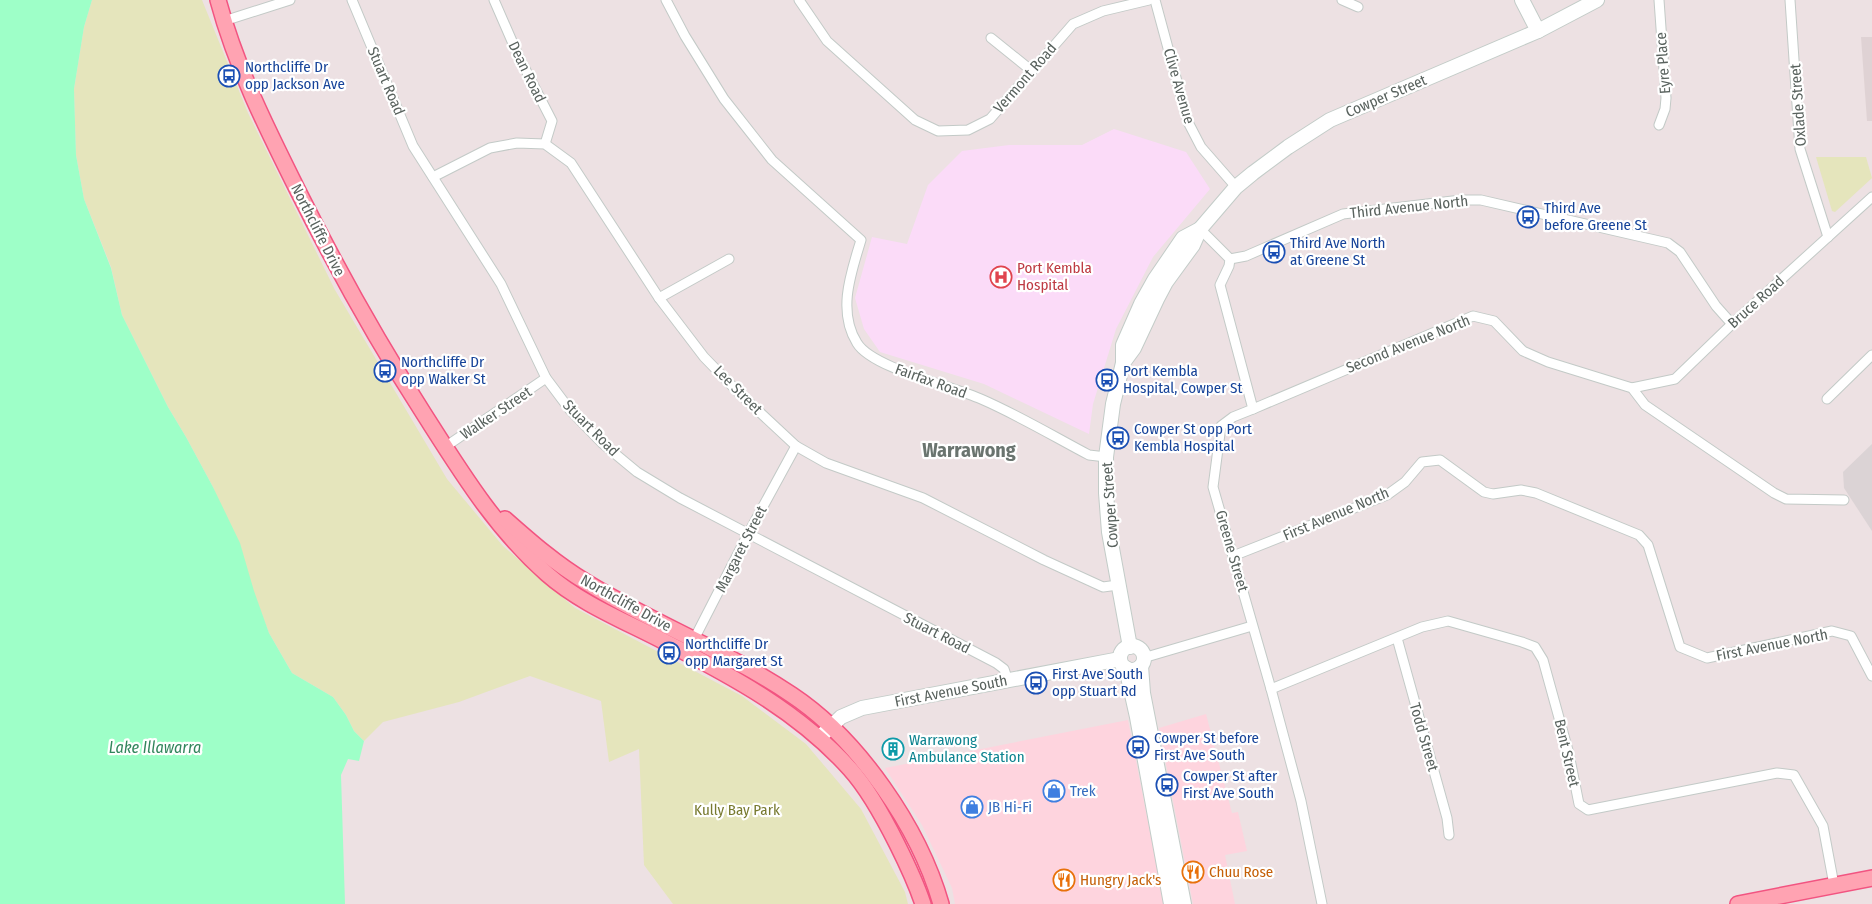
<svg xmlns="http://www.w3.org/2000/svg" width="1872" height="904" font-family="'Fira Sans Condensed',sans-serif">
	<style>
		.commercial { fill: #fed4de }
		.industrial { fill: #dbd3d5 }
		.education { fill: #dfd2d4 }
		.medical { fill: #fbdbf8 }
		.green { fill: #e5e5bc }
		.water { fill: #9effc8 }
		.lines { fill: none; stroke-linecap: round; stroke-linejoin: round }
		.street-casing { stroke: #c3cac7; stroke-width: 11 }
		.secondary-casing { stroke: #c3ccc8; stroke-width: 16 }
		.primary-casing { stroke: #f25481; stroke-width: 18 }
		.street { stroke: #fff; stroke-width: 9 }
		.secondary { stroke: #fff; stroke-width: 14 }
		.primary { stroke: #ffa3b2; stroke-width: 15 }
		.labels { text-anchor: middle; stroke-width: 4.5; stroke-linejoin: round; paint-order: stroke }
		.street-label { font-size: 15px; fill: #59625e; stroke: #fff }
		.transit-label { font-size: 15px; fill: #164399; stroke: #fff; text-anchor: start }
		.health-label { font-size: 15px; fill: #be3a42; stroke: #fff; text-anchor: start }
		.culture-label { font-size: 15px; fill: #0d838f; stroke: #fff; text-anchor: start }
		.shop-label { font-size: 15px; fill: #366cbe; stroke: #fff; text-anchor: start }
		.park-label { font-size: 15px; fill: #787a30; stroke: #fff }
		.food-label { font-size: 15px; fill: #c56008; stroke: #fff; text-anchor: start }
		.water-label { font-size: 16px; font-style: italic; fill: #30855b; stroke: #fff }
		.district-label { font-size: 20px; font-weight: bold; fill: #6a746f; stroke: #fff }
	</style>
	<rect width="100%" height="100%" fill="#ede1e3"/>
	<g class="commercial">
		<polygon points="1206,714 1232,813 1238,812 1247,851 1225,855 1235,904 1193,904 1159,728"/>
		<polygon points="1128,720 1164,904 955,904 952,888 922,825 885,768"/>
	</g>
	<polygon class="industrial" points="1872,444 1872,531 1844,488 1843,472"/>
	<polygon class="education" points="1861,37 1872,37 1872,121 1867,121"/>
	<polygon class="medical" points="1114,129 1186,152 1210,189 1153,257 1116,329 1093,404 1089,434 984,384 880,352 864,329 855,298 872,237 907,244 928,185 962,151 1009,145 1082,145"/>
	<g class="green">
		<polygon points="92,0 202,0 248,113 335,290 447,479 503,546 575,608 742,696 806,744 861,809 905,892 908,904 673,904 644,865 639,749 609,762 601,701 530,676 459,702 383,722 364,741 354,731 346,715 333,697 292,673 269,633 213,487 186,437 168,407 122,315 111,267 84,199 76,155 74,89 84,27"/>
		<polygon points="1816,157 1866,157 1872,178 1835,212 1832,211"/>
	</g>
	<polygon class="water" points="0,0 92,0 84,27 74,89 76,155 84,199 111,268 122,315 168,407 186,437 213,487 240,543 254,591 269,633 292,673 333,697 346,715 354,731 364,741 359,761 348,759 341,775 345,904 0,904"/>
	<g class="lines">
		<g class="street-casing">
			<g id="street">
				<polyline points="352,0 413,146 501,284 546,378 570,410 602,443 637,472 680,498 996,663 1004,669 1008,681"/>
				<polyline points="494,0 518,55 552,121 545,144"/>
				<path d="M 666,0 L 685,36 L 724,99 L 772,160 L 861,240 C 851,273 837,311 857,343 C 872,368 952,386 981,399 C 1018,415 1053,436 1089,455 L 1106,457"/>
				<polyline points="799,0 827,41 915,120 938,131 968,130 990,119 1073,24 1103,11 1149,0"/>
				<polyline points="1155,0 1188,122 1201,147 1236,187"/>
				<polyline points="1342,0 1358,7"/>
				<polyline points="1790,0 1800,149 1828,237"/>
				<polyline points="224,21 290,0"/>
				<polyline points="991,38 1032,71"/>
				<polyline points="1659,125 1665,109 1666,98 1659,0"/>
				<polyline points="433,177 490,148 517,143 545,144 571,163 659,298 704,357 738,392 796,446 826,463 923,498 1044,560 1103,587 1118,585"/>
				<polyline points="1200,229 1230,259 1229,266 1220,285 1253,409 1233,417 1221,426 1213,487 1271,689 1301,801 1322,904"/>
				<polyline points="1230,259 1246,256 1343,214 1461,200 1481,200 1668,243 1680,252 1716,306 1732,324"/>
				<polyline points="659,298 729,259"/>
				<polyline points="1632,388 1675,379 1732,324 1872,197"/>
				<polyline points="1827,399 1872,355"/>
				<polyline points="1253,409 1473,316 1494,321 1523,351 1548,362 1632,388 1645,405 1774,493 1786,499 1844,500"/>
				<polyline points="445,447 546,378"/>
				<polyline points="1233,556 1387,495 1405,482 1422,462 1440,460 1484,492 1493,494 1521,490 1536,493 1639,535 1648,545 1680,647 1707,658 1832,631 1851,636 1872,676"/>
				<polyline points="1397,638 1447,818 1449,835"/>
				<polyline points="687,653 748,534 796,446"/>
				<polyline points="1143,658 1252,626"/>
				<polyline points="1271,689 1422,627 1448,621 1522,642 1535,647 1543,660 1569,754 1579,804 1588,810 1777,773 1794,775 1823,826 1834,885"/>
			</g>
		</g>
		<g class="secondary-casing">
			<g id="secondary">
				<polyline points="1522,0 1538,31"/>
				<polyline points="1123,363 1134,348 1157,299 1166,282 1193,245 1200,229 1236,187 1253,173 1288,147 1330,120 1538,31 1597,0"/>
				<circle cx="1132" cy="658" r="12"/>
				<polyline points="1130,647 1109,532 1106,493 1106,457 1113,404 1123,363 1123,345 1141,304 1155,279 1183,238 1200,229"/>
				<polyline points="1141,666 1143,693 1184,904"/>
				<polyline points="1126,668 1137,717 1171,904"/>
				<polyline points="820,737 841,717 862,708 1120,659"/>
			</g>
		</g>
		<g class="primary-casing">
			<g id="primary">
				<path d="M 218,0 C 236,67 267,129 298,191 C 337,269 377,341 424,414 C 461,472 495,528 547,574 C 581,604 625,621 665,642 C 732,676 799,712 850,769 C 869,790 884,818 897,844 C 907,864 916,883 923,904"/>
				<path d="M 505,519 C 531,542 556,564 586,582 C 652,623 727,651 792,695 C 858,739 919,827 941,904"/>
				<polyline points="1738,904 1872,878"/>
			</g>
		</g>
		<use href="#street" class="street"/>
		<use href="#secondary" class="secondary"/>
		<use href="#primary" class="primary"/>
	</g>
	<defs>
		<g id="bus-ring" transform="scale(1.125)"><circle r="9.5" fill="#fff" stroke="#1a4fb4" stroke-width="1.5"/><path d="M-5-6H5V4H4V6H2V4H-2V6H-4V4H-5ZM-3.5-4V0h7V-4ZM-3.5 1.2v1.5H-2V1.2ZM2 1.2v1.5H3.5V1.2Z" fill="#1a4fb4"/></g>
		<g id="hospital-ring" transform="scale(1.125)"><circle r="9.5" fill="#fff" stroke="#e0444e" stroke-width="1.5"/><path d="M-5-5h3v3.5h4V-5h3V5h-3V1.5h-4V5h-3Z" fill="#e0444e"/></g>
		<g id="building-ring" transform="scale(1.125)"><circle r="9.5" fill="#fff" stroke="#0f9aa8" stroke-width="1.5"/><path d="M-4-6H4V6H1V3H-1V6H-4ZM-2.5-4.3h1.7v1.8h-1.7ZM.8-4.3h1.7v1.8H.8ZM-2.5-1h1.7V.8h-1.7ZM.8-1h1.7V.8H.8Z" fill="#0f9aa8"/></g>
		<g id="shop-ring" transform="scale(1.125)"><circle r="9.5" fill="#fff" stroke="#3f7fe0" stroke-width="1.5"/><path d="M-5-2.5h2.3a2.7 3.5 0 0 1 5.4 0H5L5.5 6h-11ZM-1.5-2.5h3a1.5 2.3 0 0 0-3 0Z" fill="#3f7fe0"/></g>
		<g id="restaurant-ring" transform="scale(1.125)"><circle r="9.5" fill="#fff" stroke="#e8710a" stroke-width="1.5"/><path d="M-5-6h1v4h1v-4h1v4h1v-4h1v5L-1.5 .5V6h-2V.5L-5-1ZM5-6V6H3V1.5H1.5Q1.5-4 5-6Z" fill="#e8710a"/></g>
	</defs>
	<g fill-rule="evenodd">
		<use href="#bus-ring" x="229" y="76"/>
		<use href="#bus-ring" x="1528" y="217"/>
		<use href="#bus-ring" x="1274" y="252"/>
		<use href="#hospital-ring" x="1001" y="277"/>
		<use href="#bus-ring" x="385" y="371"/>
		<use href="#bus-ring" x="1107" y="380"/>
		<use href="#bus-ring" x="1118" y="438"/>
		<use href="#bus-ring" x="669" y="653"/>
		<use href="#bus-ring" x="1036" y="683"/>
		<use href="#bus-ring" x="1138" y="747"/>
		<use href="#building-ring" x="893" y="749"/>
		<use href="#bus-ring" x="1167" y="785"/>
		<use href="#shop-ring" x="1054" y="791"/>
		<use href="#shop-ring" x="972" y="807"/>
		<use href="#restaurant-ring" x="1193" y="872"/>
		<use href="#restaurant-ring" x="1064" y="880"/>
	</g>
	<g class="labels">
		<g class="street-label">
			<text transform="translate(1663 63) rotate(-94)" y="5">Eyre Place</text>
			<text transform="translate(527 72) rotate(64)" y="5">Dean Road</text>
			<text transform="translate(1025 78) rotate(-49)" y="5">Vermont Road</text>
			<text transform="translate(386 81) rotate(67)" y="5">Stuart Road</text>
			<text transform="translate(1179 86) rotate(74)" y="5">Clive Avenue</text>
			<text transform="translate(1386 96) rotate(-23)" y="5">Cowper Street</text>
			<text transform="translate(1798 105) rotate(-94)" y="5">Oxlade Street</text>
			<text transform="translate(1409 207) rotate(-6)" y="5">Third Avenue North</text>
			<text transform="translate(318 230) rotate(63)" y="5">Northcliffe Drive</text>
			<text transform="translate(1756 302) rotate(-42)" y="5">Bruce Road</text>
			<text transform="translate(1408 344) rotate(-22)" y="5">Second Avenue North</text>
			<text transform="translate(931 381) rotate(20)" y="5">Fairfax Road</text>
			<text transform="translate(738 390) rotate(45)" y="5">Lee Street</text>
			<text transform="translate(496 413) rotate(-34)" y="5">Walker Street</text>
			<text transform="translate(591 428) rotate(45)" y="5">Stuart Road</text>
			<text transform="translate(1110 505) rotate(-94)" y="5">Cowper Street</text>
			<text transform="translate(1336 514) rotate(-23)" y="5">First Avenue North</text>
			<text transform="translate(741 549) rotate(-63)" y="5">Margaret Street</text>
			<text transform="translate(1232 551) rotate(74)" y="5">Greene Street</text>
			<text transform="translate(626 603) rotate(29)" y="5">Northcliffe Drive</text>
			<text transform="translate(937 633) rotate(27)" y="5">Stuart Road</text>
			<text transform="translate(1772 645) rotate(-11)" y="5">First Avenue North</text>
			<text transform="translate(951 691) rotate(-11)" y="5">First Avenue South</text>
			<text transform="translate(1424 737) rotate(74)" y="5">Todd Street</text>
			<text transform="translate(1567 753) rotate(77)" y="5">Bent Street</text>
		</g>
		<g class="transit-label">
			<text x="245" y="72">Northcliffe Dr<tspan x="245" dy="17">opp Jackson Ave</tspan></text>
			<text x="1544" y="213">Third Ave<tspan x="1544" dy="17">before Greene St</tspan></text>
			<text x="1290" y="248">Third Ave North<tspan x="1290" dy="17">at Greene St</tspan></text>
			<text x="401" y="367">Northcliffe Dr<tspan x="401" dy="17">opp Walker St</tspan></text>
			<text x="1123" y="376">Port Kembla<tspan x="1123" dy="17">Hospital, Cowper St</tspan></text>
			<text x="1134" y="434">Cowper St opp Port<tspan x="1134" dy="17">Kembla Hospital</tspan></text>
			<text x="685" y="649">Northcliffe Dr<tspan x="685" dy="17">opp Margaret St</tspan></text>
			<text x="1052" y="679">First Ave South<tspan x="1052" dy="17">opp Stuart Rd</tspan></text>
			<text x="1154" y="743">Cowper St before<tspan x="1154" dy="17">First Ave South</tspan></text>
			<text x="1183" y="781">Cowper St after<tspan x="1183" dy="17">First Ave South</tspan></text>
		</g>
		<g class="health-label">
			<text x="1017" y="273">Port Kembla<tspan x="1017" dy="17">Hospital</tspan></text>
		</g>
		<g class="culture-label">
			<text x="909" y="745">Warrawong<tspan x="909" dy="17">Ambulance Station</tspan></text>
		</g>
		<g class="shop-label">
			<text x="1070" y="796">Trek</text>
			<text x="988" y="812">JB Hi-Fi</text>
		</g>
		<g class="park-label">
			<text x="737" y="815">Kully Bay Park</text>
		</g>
		<g class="food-label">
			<text x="1209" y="877">Chuu Rose</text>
			<text x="1080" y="885">Hungry Jack's</text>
		</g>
		<g class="water-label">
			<text x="155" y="753">Lake Illawarra</text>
		</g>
		<g class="district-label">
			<text x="969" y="457">Warrawong</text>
		</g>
	</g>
</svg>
